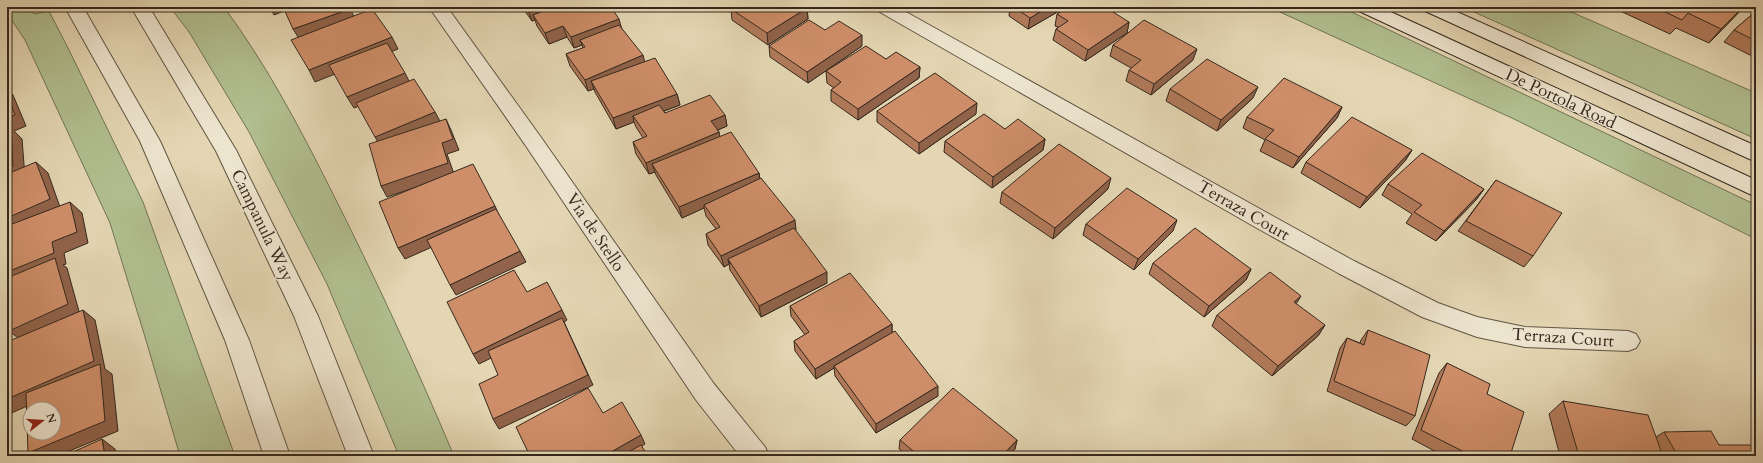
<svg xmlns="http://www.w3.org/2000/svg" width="1763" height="463" font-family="Cardo,serif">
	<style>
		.green { fill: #b1be8f; stroke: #727356 }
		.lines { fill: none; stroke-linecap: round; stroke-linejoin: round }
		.minor-casing { stroke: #605443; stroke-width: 2 }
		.tertiary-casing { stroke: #605443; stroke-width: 2 }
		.secondary-casing { stroke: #34281e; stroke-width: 2 }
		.minor { fill: #ede4ce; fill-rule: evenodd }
		.tertiary { fill: #ede4ce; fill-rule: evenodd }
		.secondary { fill: #ede4ce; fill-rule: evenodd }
		.wall { fill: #b17a5a; stroke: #34281e }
		.shaded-wall { fill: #90634a; stroke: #34281e }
		.building { fill: #ce8e69; stroke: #34281e; fill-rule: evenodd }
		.labels { text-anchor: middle; stroke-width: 3; stroke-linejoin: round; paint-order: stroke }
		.street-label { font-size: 17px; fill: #34281e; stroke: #ede4ce }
	</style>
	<rect width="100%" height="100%" fill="#e4d6b3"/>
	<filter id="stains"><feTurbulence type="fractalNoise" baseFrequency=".005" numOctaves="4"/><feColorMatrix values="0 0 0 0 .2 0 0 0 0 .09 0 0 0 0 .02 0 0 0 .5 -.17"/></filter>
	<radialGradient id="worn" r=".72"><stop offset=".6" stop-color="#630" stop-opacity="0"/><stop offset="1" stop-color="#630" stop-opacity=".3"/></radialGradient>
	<g class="green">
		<polygon points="7,7 30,7 34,14 49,11 69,50 143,202 235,456 180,456 145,337 110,223 25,40 7,13"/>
		<path d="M 170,7 L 224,7 C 266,64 299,126 331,190 C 375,277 416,366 454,456 L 399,456 L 327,284 L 249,132 L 189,32 Z"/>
		<polygon points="1269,7 1341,7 1756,205 1756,239 1514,119"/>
		<polygon points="1463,7 1560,7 1756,93 1756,139"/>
	</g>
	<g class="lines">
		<g class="minor-casing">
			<g id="minor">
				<polygon points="429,7 447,7 540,136 714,384 765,447 769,456 740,456 696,400 526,146"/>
				<polygon points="875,7 897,7 1271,215 1354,261 1438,303 1477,317 1525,327 1628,331 1636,334 1640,341 1636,348 1628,351 1525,347 1477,337 1422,317 1338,273 1255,227 878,11"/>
			</g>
		</g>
		<g class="tertiary-casing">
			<g id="tertiary">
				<polygon points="65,7 83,7 160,141 249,340 290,456 264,456 225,340 140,141"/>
				<polygon points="131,7 149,7 236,150 318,316 374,456 348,456 294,316 216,151"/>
			</g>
		</g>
		<g class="secondary-casing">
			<g id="secondary">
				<polygon points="1356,7 1380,7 1756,180 1756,197 1359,11"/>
				<polygon points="1422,7 1446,7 1756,146 1756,162 1425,11"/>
			</g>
		</g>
		<use href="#minor" class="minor"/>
		<use href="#tertiary" class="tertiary"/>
		<use href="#secondary" class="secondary"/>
	</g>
	<g class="wall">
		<polygon points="522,7 611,7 622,29 645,62 677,94 680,105 664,111 665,113 725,115 727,126 718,130 719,132 720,137 759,173 760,179 796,230 795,231 827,283 761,317 730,270 729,264 724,267 708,245 706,234 716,229 706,216 704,208 682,218 656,175 655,172 649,174 636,154 633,142 643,138 636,127 634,122 616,129 595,92 594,89 588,91 570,66 566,54 583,48 582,45 574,48 567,37 549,44 537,26 535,20 532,21"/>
		<polygon points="1010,7 1066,7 1028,29 1009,16"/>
		<polygon points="1620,7 1744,7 1709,43 1676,28 1670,34 1618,10"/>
		<polygon points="807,8 808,19 768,45 732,20 731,9"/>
		<polygon points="1756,11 1756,58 1724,42 1734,30"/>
		<polygon points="1057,14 1129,22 1127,33 1085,61 1053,40 1056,29 1058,27 1055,26"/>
		<polygon points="825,30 862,46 808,83 770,57 769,46"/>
		<polygon points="1113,45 1193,60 1151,95 1126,81 1129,70 1131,68 1110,56"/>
		<polygon points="886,59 920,67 919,78 858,120 831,101 831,90 834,88 827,83 826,71"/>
		<polygon points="1170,89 1253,98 1217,131 1166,101"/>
		<polygon points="1342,107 1337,118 1293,168 1260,151 1265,140 1243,128 1247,117"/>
		<polygon points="877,111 976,114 919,154 877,122"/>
		<polygon points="1005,129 1045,139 1043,150 992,188 944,152 945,141"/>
		<polygon points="1412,150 1405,161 1360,208 1301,173 1306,162"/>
		<polygon points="1496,180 1533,256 1524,267 1458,231"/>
		<polygon points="1388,184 1484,189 1476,200 1436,241 1406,223 1412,214 1382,195"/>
		<polygon points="1108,189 1053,239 1000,203 1002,192"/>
		<polygon points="1086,224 1173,231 1134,270 1083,235"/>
		<polygon points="1153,263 1251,269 1246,280 1204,317 1149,274"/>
		<polygon points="790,306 892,324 892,333 938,396 876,433 835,376 834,368 816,379 795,351 794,341 805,335 791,316"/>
		<polygon points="1217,315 1325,325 1318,336 1272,376 1212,326"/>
		<polygon points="1368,330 1415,416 1406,426 1327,391 1340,348 1347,338 1360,343 1361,340"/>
		<polygon points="1447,363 1487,394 1510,456 1444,456 1412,439 1439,373"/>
		<polygon points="1563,401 1656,437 1664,432 1719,445 1756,456 1560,456 1549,414"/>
		<polygon points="900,440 1017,440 1015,449 1009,456 908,456 899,449"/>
	</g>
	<g class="shaded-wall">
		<polygon points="270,7 294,7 274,15"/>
		<polygon points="536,7 570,7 533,15 535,20 532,21 528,10"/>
		<polygon points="1048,7 1066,7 1028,29 1030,18"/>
		<polygon points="1743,7 1744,7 1709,43 1721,29"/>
		<polygon points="807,8 808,19 768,45 767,33"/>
		<polygon points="350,9 356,20 300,40 293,29"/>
		<polygon points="619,19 622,30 580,40 582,45 574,48 571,37"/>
		<polygon points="1129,22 1127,33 1085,61 1088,50"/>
		<polygon points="563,26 567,37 549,44 545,33"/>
		<polygon points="862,35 862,46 808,83 807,72"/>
		<polygon points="392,37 398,49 315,82 309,70"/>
		<polygon points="1197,49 1193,60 1151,95 1154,84"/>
		<polygon points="643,55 646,67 591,81 594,89 588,91 585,80"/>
		<polygon points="920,67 919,78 858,120 858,109"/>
		<polygon points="405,73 411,85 354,108 347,97"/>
		<polygon points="1258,87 1253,98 1217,131 1221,120"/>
		<polygon points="7,88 8,89 13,95 26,126 14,131 22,139 25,177 7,183"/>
		<polygon points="677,94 680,105 637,121 633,116 634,122 616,129 613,118"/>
		<polygon points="977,103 976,114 919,154 919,143"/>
		<polygon points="1342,107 1337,118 1293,168 1299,157"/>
		<polygon points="435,112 441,123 382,149 375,137"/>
		<polygon points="725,115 727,126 713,132 711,121"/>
		<polygon points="446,119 451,130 459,150 447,154 454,174 387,197 381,186 442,143"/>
		<polygon points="719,132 721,143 652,164 655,172 649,174 646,163"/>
		<polygon points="1045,139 1043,150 992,188 993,177"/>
		<polygon points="1412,150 1405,161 1360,208 1367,197"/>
		<polygon points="36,162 48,173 61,210 7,234 7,218"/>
		<polygon points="759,173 760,184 704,205 704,208 682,218 679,207"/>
		<polygon points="1111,178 1108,189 1053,239 1055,228"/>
		<polygon points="1484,189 1476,200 1436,241 1444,231"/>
		<polygon points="70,202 82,213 88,243 64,253 66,264 63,265 67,268 80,315 22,341 9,331 7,288 7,272 52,242"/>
		<polygon points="495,206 500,217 405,259 398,248"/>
		<polygon points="795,220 796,230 730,264 728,259 729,264 724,267 721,256"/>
		<polygon points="1177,220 1173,231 1134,270 1138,259"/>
		<polygon points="520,251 526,262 456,295 450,285"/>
		<polygon points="1251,269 1246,280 1204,317 1209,306"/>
		<polygon points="827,272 827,283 761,317 759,306"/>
		<polygon points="1301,296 1295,306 1294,302"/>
		<polygon points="83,310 95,320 105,369 112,374 118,431 57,456 32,456 28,453 101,373 7,415 7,399"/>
		<polygon points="562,310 567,320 564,322 593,385 499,429 493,419 564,322 479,364 473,354"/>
		<polygon points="892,324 892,334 834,366 834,368 816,379 815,369"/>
		<polygon points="1325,325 1318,336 1272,376 1278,366"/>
		<polygon points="938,386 938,396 876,433 876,424"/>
		<polygon points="641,435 645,444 625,456 604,456"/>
		<polygon points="102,439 115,449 116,456 105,456"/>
		<polygon points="1017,440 1015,449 1009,456 1002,456"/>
	</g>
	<g class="building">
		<polygon points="283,7 349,7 350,9 293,29"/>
		<polygon points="526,7 536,7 528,10"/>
		<polygon points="554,7 611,7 619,19 571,37 563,26 545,33 533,15"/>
		<polygon points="734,7 806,7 807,8 767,33 731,9"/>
		<polygon points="1014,7 1048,7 1030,18"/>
		<polygon points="1068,7 1105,7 1129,22 1088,50 1056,29 1068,21 1057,14"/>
		<polygon points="1655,7 1743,7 1721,29 1688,13 1682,20"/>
		<polygon points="372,9 392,37 309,70 291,40"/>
		<polygon points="1756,11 1756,41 1734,30"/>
		<polygon points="809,20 825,30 839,21 862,35 807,72 769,46"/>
		<polygon points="1144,20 1197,49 1154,84 1129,70 1141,60 1113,45"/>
		<polygon points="619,25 643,55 585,80 566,54 585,47 580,40"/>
		<polygon points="387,43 405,73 347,97 329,65"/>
		<polygon points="866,46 886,59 896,52 920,67 858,109 831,90 841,82 826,71"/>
		<polygon points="655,58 677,94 613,118 591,81"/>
		<polygon points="1207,59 1258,87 1221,120 1170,89"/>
		<polygon points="935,73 977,103 919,143 877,111"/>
		<polygon points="1284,78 1342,107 1299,157 1265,139 1274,130 1247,117"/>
		<polygon points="414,79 435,112 375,137 356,103"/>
		<polygon points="7,95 15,115 7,118"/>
		<polygon points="710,95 725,115 711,121 719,132 646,163 633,142 647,136 633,116 659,105 665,113"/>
		<polygon points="984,114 1005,129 1018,119 1045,139 993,177 945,141"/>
		<polygon points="1352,117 1412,150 1367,197 1306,162"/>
		<polygon points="446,119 453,139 442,143 448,163 381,186 369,144"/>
		<polygon points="11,128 13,166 7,168 7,129"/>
		<polygon points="731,132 759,173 679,207 652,164"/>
		<polygon points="1059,144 1111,178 1055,228 1002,192"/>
		<polygon points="1422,153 1484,189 1444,231 1414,212 1422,205 1388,184"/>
		<polygon points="36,162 50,199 7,218 7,174"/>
		<polygon points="473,164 495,206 398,248 379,202"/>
		<polygon points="761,178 795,220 721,256 706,234 720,227 704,205"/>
		<polygon points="1496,180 1562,213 1533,256 1466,221"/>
		<polygon points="1127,188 1177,220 1138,259 1086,224"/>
		<polygon points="70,202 77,232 52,242 54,253 7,272 7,226"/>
		<polygon points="496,209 520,251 450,285 427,240"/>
		<polygon points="794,228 827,272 759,306 728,259"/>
		<polygon points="1195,228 1251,269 1209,306 1153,263"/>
		<polygon points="55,258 68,304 9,331 7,322 7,278"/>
		<polygon points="514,270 527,292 547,282 562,310 473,354 447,302"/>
		<polygon points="1270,272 1301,296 1294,302 1325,325 1278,366 1217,315"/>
		<polygon points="850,273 892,324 815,369 794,341 809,332 790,306"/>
		<polygon points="83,310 94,361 7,399 7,342"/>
		<polygon points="562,318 588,375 493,419 479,384 498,375 488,351"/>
		<polygon points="1368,330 1430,355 1415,416 1334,381 1347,338 1364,345"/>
		<polygon points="895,331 938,386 876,424 834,366"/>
		<polygon points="1447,363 1490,384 1487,394 1524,412 1510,456 1472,456 1421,430"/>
		<path d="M 100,364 L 105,421 L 28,453 L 26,393 ZM 30,409 L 54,409 L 54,433 L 30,433 Z"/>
		<polygon points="588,388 603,413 622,402 641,435 604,456 530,456 516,427"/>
		<polygon points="953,388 1017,440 1002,456 919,456 900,440"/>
		<polygon points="1563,401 1648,415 1663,456 1579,456"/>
		<polygon points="1711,431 1719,445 1753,445 1756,450 1756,456 1678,456 1664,432"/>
		<polygon points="102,439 105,456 64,456"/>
		<polygon points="641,445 648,456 621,456"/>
	</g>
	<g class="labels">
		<g class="street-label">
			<text transform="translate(1561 98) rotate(25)" y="6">De Portola Road</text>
			<text transform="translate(1244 210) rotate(30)" y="6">Terraza Court</text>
			<text transform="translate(263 225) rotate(64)" y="6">Campanula Way</text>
			<text transform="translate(596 232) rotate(56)" y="6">Via de Stello</text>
			<text transform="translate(1563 337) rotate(4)" y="6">Terraza Court</text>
		</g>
	</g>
	<rect width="1763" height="463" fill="none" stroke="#e4d6b3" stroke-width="24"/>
	<rect x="8" y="8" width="1747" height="447" fill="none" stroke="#34281e" stroke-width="2"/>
	<rect x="12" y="12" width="1739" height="439" fill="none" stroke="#34281e"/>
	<g transform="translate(42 421) rotate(73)"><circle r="19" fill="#ede4ce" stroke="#a39988"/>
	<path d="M0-3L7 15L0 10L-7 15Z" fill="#8f2418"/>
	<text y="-6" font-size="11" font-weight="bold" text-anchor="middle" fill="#34281e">N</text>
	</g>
	<rect width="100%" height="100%" filter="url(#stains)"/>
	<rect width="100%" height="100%" fill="url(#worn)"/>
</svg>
